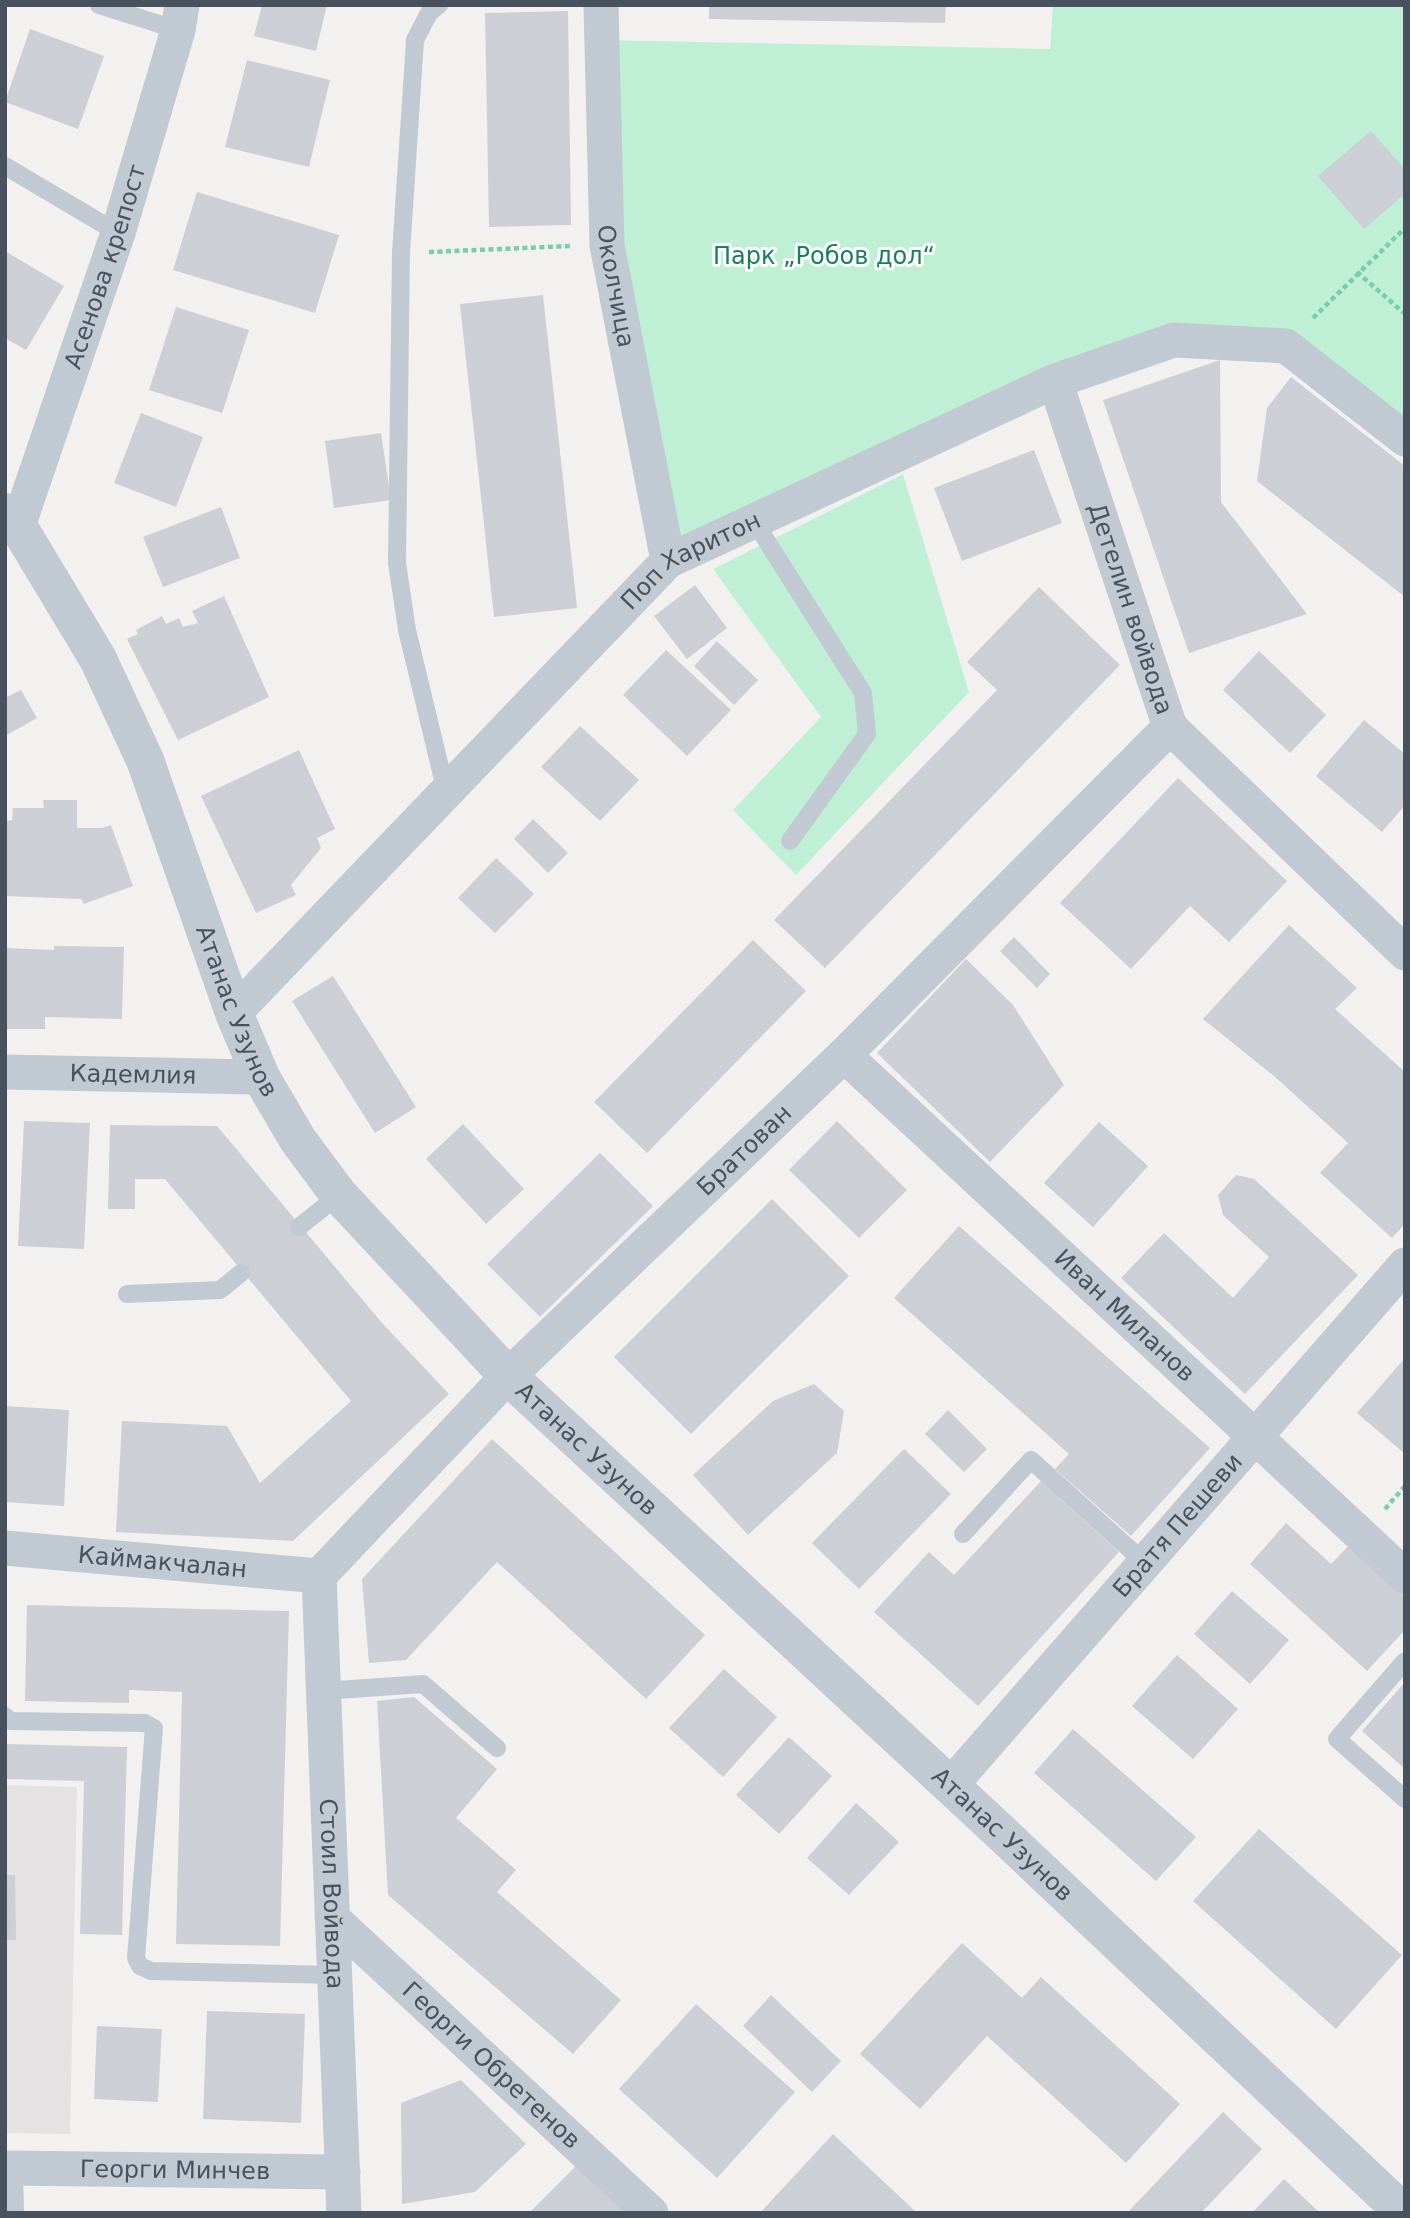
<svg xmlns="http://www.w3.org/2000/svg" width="1410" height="2218" font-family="'DejaVu Sans',sans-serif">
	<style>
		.education { fill: #e4e2e2 }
		.green { fill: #bff0d6 }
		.building { fill: #cccfd6 }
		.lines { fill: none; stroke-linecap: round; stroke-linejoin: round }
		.path { stroke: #76cfaa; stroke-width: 4.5; stroke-dasharray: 5 3.5; stroke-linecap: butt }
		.service { stroke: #c1c9d2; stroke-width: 18 }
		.minor { stroke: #c1c9d2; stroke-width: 35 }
		.tertiary { stroke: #c1c9d2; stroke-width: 38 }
		.labels { text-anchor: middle; stroke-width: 6; stroke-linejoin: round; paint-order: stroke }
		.park-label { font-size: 24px; fill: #168255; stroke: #fff }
		.street-label { font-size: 24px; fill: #48525e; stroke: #fff }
	</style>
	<rect width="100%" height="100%" fill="#f3f1f0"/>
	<polygon class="education" points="5,1785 77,1787 70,2134 5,2133"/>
	<g class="green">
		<polygon points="1053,5 1405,5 1405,438 1286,346 1174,340 668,561 607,245 602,40 1050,49"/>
		<polygon points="903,474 969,692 796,875 733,810 821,717 713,569"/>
	</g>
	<g class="building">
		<polygon points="262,5 327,5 316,51 254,36"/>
		<polygon points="709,5 946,5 945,23 709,19"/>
		<polygon points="568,11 571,225 489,227 485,13"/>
		<polygon points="30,29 104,56 78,129 5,102"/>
		<polygon points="247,60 330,80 309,167 225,147"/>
		<polygon points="1371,131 1405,169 1405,194 1364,229 1318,176"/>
		<polygon points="197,192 339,235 315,313 173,270"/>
		<polygon points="5,251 64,286 26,350 5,338"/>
		<polygon points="543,295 577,608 494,617 460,304"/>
		<polygon points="176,307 249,330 222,413 149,390"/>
		<polygon points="1220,360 1221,502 1307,614 1189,653 1103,400"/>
		<polygon points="1291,377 1405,466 1405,597 1257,481 1267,408"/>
		<polygon points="141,413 203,437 176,507 114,483"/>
		<polygon points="381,433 391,500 334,508 325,441"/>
		<polygon points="1034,450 1062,523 962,561 934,488"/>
		<polygon points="221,507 240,558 163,587 143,537"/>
		<polygon points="695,585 727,628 687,659 654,616"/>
		<polygon points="1039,587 1120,665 825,968 774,920 997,690 967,662"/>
		<polygon points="224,596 269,697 178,740 127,639 138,634 136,630 162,616 166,624 179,618 183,627 198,623 192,611"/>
		<polygon points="717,641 758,680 734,705 694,666"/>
		<polygon points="666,650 731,710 687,756 623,695"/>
		<polygon points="1259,651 1326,715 1290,753 1223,690"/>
		<polygon points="21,690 37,718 5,736 5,698"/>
		<polygon points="1364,720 1405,754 1405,805 1382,832 1316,776"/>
		<polygon points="580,726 639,780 600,821 541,767"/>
		<polygon points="299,750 335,829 317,838 321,848 291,885 296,895 256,913 201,796"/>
		<polygon points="1178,778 1287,881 1229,942 1190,906 1131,969 1060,903"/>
		<polygon points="43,800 77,800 77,828 102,828 111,825 133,886 84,904 81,899 5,896 5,821 12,820 13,808 44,808"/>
		<polygon points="533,819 568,853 548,873 514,839"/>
		<polygon points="496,858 534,894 495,933 458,898"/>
		<polygon points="1289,925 1357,988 1335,1009 1405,1072 1405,1224 1392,1238 1320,1173 1348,1143 1274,1076 1203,1019"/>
		<polygon points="1014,937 1050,974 1037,988 1000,951"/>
		<polygon points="753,940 806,991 647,1153 594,1102"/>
		<polygon points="54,946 124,947 122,1019 45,1017 45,1029 7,1029 5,948 54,950"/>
		<polygon points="966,959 1013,1005 1064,1085 990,1162 877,1053"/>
		<polygon points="333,976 416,1107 375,1133 292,1001"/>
		<polygon points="24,1121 90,1123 84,1249 18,1246"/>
		<polygon points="837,1121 907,1190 859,1238 789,1170"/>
		<polygon points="1099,1122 1148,1166 1093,1227 1044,1183"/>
		<polygon points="463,1124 524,1189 486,1224 426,1159"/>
		<polygon points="110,1125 217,1126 382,1323 449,1394 293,1541 116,1532 122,1421 227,1426 260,1483 351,1401 165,1179 135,1179 135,1209 108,1209"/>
		<polygon points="600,1153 653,1206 540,1317 487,1264"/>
		<polygon points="1236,1175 1254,1179 1358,1275 1245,1394 1121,1278 1164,1233 1233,1298 1269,1257 1223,1215 1218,1195"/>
		<polygon points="772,1199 849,1276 691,1434 614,1357"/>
		<polygon points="959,1226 1210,1448 1131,1536 1055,1469 1069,1454 894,1298"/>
		<polygon points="1405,1358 1405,1454 1357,1413"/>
		<polygon points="814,1384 844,1411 837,1453 748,1535 693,1475 773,1401"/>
		<polygon points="5,1406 69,1410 64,1506 5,1502"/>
		<polygon points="948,1410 987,1449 964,1472 925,1434"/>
		<polygon points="492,1439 705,1635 646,1699 497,1562 406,1660 369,1663 362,1579"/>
		<polygon points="904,1449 951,1494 859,1589 812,1543"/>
		<polygon points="1041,1481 1119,1552 978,1706 874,1612 929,1552 954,1575"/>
		<polygon points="1286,1523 1331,1564 1351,1543 1405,1591 1405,1630 1367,1671 1250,1564"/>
		<polygon points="1232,1591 1289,1640 1250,1684 1194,1634"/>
		<polygon points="27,1605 289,1611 280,1946 176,1944 182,1692 129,1690 129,1703 25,1701"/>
		<polygon points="1177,1655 1238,1709 1193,1759 1132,1706"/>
		<polygon points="724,1669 777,1717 723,1777 669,1728"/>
		<polygon points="1405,1682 1405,1769 1362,1731"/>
		<polygon points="414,1697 497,1769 456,1818 516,1870 497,1892 621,2000 573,2054 388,1895 377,1701"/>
		<polygon points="1073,1729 1196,1837 1156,1881 1034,1773"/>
		<polygon points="789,1737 832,1776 779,1834 736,1795"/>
		<polygon points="5,1744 127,1747 122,1935 80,1934 84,1781 5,1779"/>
		<polygon points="856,1803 899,1842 849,1895 807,1858"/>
		<polygon points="1259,1829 1402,1955 1336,2029 1193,1901"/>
		<polygon points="5,1875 15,1875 16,1940 5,1940"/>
		<polygon points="962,1943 1022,1998 1041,1977 1180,2104 1126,2163 987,2036 920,2109 860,2054"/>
		<polygon points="771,1995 841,2061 812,2092 743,2026"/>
		<polygon points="696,2004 795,2092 717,2178 619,2089"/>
		<polygon points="207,2011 305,2014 301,2123 203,2119"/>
		<polygon points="97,2026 162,2029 158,2102 94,2099"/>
		<polygon points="461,2080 526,2144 475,2192 402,2204 401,2103"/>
		<polygon points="1223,2112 1262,2149 1201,2213 1127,2213"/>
		<polygon points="833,2134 917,2213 760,2213"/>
		<polygon points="579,2163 630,2213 529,2213"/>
		<polygon points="1284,2179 1320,2213 1252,2213"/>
	</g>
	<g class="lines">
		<g class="path">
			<polyline points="429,252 571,246"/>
			<polyline points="1357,272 1405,314"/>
			<polyline points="1313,318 1405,228"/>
			<polyline points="1385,1509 1405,1486"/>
		</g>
		<g class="service">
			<polyline points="99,5 178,30"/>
			<polyline points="439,5 429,13 415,40 401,253 397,563 407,630 446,792"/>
			<polyline points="5,166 118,233"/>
			<polyline points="754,521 863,693 867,734 790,841"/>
			<polyline points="299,1227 339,1195"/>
			<polyline points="127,1294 220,1290 241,1273"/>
			<polyline points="963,1534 1031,1460 1144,1562"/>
			<polyline points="1405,1661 1337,1739 1405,1799"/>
			<polyline points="323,1691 423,1684 497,1748"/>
			<polyline points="5,1716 10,1721 145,1723 154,1728 136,1958 140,1966 151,1971 335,1975"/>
			<polyline points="14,2168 15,2213"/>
		</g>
		<g class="minor">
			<path id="s1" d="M 601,5 L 607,245 L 668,561"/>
			<path id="s2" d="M 1055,381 L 1170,727 L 1405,953"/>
			<path id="s3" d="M 5,528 L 18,526 L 118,233 L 178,30 L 182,5"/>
			<path id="s4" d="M 234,1013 L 668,561 L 1055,381 L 1174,340 L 1286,346 L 1405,439"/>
			<path id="s5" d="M 844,1055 L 1405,1576"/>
			<path id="s6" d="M 5,1072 L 261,1077"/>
			<path id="s7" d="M 5,1548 L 319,1576"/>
			<path id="s8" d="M 319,1576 L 508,1376 L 844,1055 L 1170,727"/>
			<path id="s9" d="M 319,1576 L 344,2213"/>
			<path id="s10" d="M 950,1786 L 1405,1265"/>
			<path id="s11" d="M 332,1918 L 651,2213"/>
			<path id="s12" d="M 5,2168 L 343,2172"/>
		</g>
		<path class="tertiary" id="s13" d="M 5,512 L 18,526 L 98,659 L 145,760 L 234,1013 L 261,1077 L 298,1140 L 339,1195 L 508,1376 L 995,1827 L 1404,2213"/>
	</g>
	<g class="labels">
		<g class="park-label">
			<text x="824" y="264">Парк „Робов дол“</text>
		</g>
		<g class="street-label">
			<text dy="8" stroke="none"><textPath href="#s3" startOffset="287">Асенова крепост</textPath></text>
			<text dy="8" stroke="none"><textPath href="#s1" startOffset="282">Околчица</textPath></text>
			<text dy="8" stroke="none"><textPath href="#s4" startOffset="646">Поп Харитон</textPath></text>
			<text dy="8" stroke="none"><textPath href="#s2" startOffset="240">Детелин войвода</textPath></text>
			<text dy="8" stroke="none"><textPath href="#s13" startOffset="553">Атанас Узунов</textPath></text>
			<text dy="8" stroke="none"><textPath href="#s6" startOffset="128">Кадемлия</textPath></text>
			<text dy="8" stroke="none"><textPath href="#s8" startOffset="602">Братован</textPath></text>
			<text dy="8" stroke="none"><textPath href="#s5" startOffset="383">Иван Миланов</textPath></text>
			<text dy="8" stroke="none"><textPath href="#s13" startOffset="1120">Атанас Узунов</textPath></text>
			<text dy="8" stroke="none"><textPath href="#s10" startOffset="346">Братя Пешеви</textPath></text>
			<text dy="8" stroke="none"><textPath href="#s7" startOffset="158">Каймакчалан</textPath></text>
			<text dy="8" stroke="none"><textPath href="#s13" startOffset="1687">Атанас Узунов</textPath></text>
			<text dy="8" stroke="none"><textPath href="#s9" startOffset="318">Стоил Войвода</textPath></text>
			<text dy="8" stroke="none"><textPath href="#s11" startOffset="217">Георги Обретенов</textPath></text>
			<text dy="8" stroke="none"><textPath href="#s12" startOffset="170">Георги Минчев</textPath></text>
		</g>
	</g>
	<rect width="1410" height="2218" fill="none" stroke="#48525e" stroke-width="14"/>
</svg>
